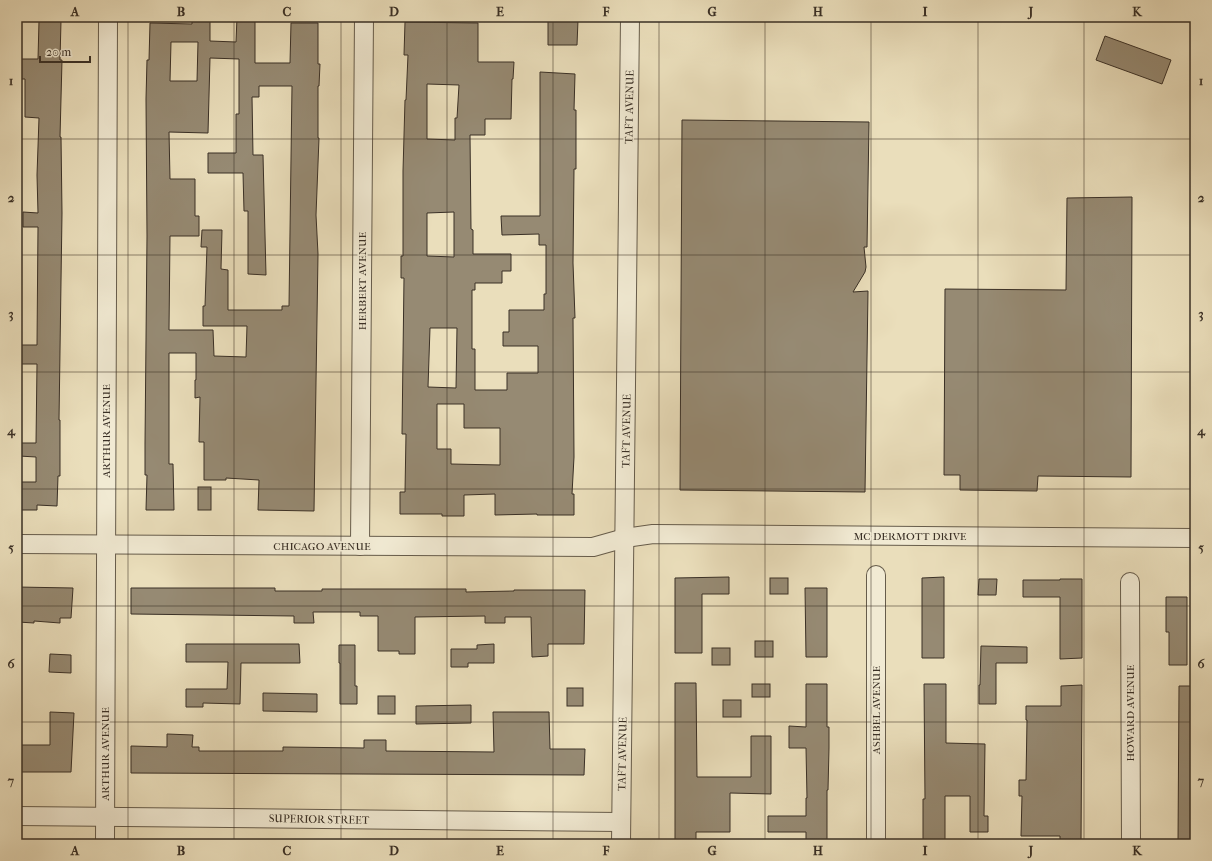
<svg xmlns="http://www.w3.org/2000/svg" width="1212" height="861" font-family="'IM FELL French Canon',serif">
	<style>
		.building { fill: #968a73; stroke: #3a3026; fill-rule: evenodd }
		.lines { fill: none; stroke-linecap: round; stroke-linejoin: round }
		.minor-casing { stroke: #665c4b; stroke-width: 20 }
		.minor { stroke: #f1ead3; stroke-width: 18 }
		.grid { fill: none; stroke: #3a3026; stroke-width: 1; stroke-opacity: 0.55 }
		.labels { text-anchor: middle; stroke-width: 3; stroke-linejoin: round; paint-order: stroke }
		.street-label { font-size: 11px; fill: #3a3026; stroke: #f1ead3 }
		.neatline { fill: none; stroke: #3a3026; stroke-width: 1.5 }
		.grid-label { font-size: 13px; text-anchor: middle; font-weight: bold; fill: #3a3026 }
	</style>
	<rect width="100%" height="100%" fill="#eadebb"/>
	<filter id="stains"><feTurbulence type="fractalNoise" baseFrequency=".005" numOctaves="4"/><feColorMatrix values="0 0 0 0 .2 0 0 0 0 .09 0 0 0 0 .02 0 0 0 .5 -.17"/></filter>
	<radialGradient id="worn" r=".72"><stop offset=".6" stop-color="#630" stop-opacity="0"/><stop offset="1" stop-color="#630" stop-opacity=".3"/></radialGradient>
	<g class="building">
		<path d="M 192,17 L 210,17 L 210,41 L 236,42 L 237,17 L 255,17 L 255,63 L 290,63 L 291,23 L 318,23 L 318,64 L 320,64 L 319,86 L 318,86 L 318,138 L 319,138 L 316,215 L 318,254 L 314,511 L 258,510 L 259,480 L 226,478 L 226,480 L 204,480 L 204,442 L 199,442 L 200,397 L 195,398 L 195,380 L 196,380 L 196,353 L 169,353 L 169,464 L 173,464 L 174,510 L 146,510 L 147,475 L 145,475 L 145,444 L 147,236 L 146,99 L 147,60 L 149,60 L 150,23 L 192,24 ZM 171,42 L 198,42 L 197,81 L 170,81 ZM 210,58 L 239,59 L 239,114 L 236,114 L 236,153 L 208,153 L 208,173 L 243,173 L 244,211 L 248,211 L 248,274 L 266,275 L 263,155 L 253,155 L 252,97 L 259,97 L 259,86 L 292,86 L 289,306 L 282,306 L 282,310 L 228,310 L 228,270 L 221,269 L 222,230 L 202,230 L 201,247 L 207,247 L 205,306 L 203,306 L 203,326 L 247,326 L 246,357 L 214,356 L 213,330 L 169,330 L 170,236 L 199,236 L 199,216 L 195,216 L 195,179 L 170,179 L 169,132 L 208,133 Z"/>
		<polygon points="548,17 573,17 573,20 578,20 577,45 548,45"/>
		<polygon points="39,21 61,21 60,60 62,60 60,137 61,137 62,213 59,420 60,420 60,476 58,476 57,506 37,505 37,510 17,510 17,482 36,482 36,457 19,456 20,443 36,443 37,364 17,364 17,345 37,345 38,227 23,227 23,212 38,213 37,175 39,118 25,117 25,79 20,79 21,59 38,59"/>
		<path d="M 405,22 L 478,23 L 478,62 L 514,62 L 513,79 L 512,79 L 511,119 L 485,119 L 485,135 L 470,135 L 471,229 L 473,230 L 473,254 L 511,254 L 511,271 L 502,271 L 502,283 L 475,283 L 475,290 L 472,290 L 472,349 L 475,349 L 475,390 L 507,390 L 507,373 L 538,373 L 538,346 L 503,346 L 503,332 L 509,332 L 509,310 L 544,310 L 544,294 L 546,294 L 546,245 L 539,245 L 539,234 L 502,235 L 501,216 L 540,216 L 540,72 L 575,74 L 574,110 L 576,110 L 576,169 L 574,169 L 573,263 L 575,318 L 573,318 L 574,457 L 572,494 L 574,494 L 574,515 L 537,515 L 537,514 L 495,515 L 495,494 L 464,495 L 464,516 L 442,516 L 442,514 L 400,514 L 400,492 L 405,492 L 406,434 L 402,434 L 404,278 L 401,278 L 401,256 L 403,256 L 403,171 L 405,100 L 406,100 L 408,55 L 404,55 ZM 427,84 L 459,85 L 457,118 L 455,118 L 455,140 L 427,139 ZM 454,212 L 454,257 L 427,256 L 427,213 ZM 430,328 L 457,328 L 456,388 L 428,387 ZM 437,404 L 464,404 L 464,428 L 500,428 L 500,465 L 451,464 L 451,449 L 437,449 Z"/>
		<polygon points="1105,36 1171,60 1162,84 1096,60"/>
		<polygon points="682,120 869,122 867,247 864,247 866,267 865,272 853,292 868,291 865,492 680,490"/>
		<polygon points="1132,197 1131,477 1038,476 1037,491 960,490 960,475 944,475 945,289 1066,290 1067,198"/>
		<rect x="198" y="487" width="13" height="23"/>
		<polygon points="729,577 729,594 702,594 702,653 675,653 675,578"/>
		<polygon points="944,577 944,658 922,658 922,578"/>
		<rect x="770" y="578" width="18" height="16"/>
		<polygon points="979,579 997,579 996,595 978,595"/>
		<polygon points="1060,579 1082,579 1082,658 1060,659 1060,597 1023,597 1023,580 1060,580"/>
		<polygon points="17,587 73,588 71,618 60,618 60,623 34,621 34,623 18,622"/>
		<polygon points="131,588 275,588 275,591 322,591 322,589 466,589 466,592 514,591 514,590 585,590 584,644 548,644 548,656 532,657 531,617 505,617 505,623 485,623 485,616 415,617 415,654 399,654 399,651 378,651 378,616 360,616 360,612 313,612 314,623 294,623 294,616 131,614"/>
		<polygon points="805,588 827,588 827,657 806,657"/>
		<polygon points="1166,597 1187,597 1187,665 1169,665 1169,632 1166,632"/>
		<rect x="755" y="641" width="18" height="16"/>
		<polygon points="186,644 299,644 300,663 241,663 240,704 203,703 203,707 186,707 186,689 227,689 228,662 186,662"/>
		<polygon points="494,644 494,663 468,663 468,667 451,667 451,649 477,649 477,645"/>
		<polygon points="339,645 355,645 355,686 357,686 357,704 340,704 340,663 339,663"/>
		<polygon points="981,646 1027,647 1027,663 996,663 996,704 979,704 979,685 980,685"/>
		<rect x="712" y="648" width="18" height="17"/>
		<polygon points="50,654 71,655 71,673 49,672"/>
		<polygon points="675,683 696,683 697,777 751,777 751,736 771,736 771,794 730,793 730,832 696,832 696,844 675,844"/>
		<rect x="752" y="684" width="18" height="13"/>
		<polygon points="806,684 827,684 827,727 829,727 829,748 828,790 827,790 827,844 806,844 806,832 768,832 768,816 806,816 806,798 807,798 806,748 789,748 789,726 806,727"/>
		<polygon points="924,684 946,684 946,743 985,744 984,816 988,816 988,832 970,832 970,796 945,796 945,844 923,844 923,799 925,799"/>
		<polygon points="1082,685 1081,844 1060,844 1060,836 1021,836 1022,796 1019,796 1019,780 1026,780 1027,720 1026,720 1026,706 1061,706 1061,686"/>
		<polygon points="1179,686 1195,686 1195,844 1178,844"/>
		<rect x="567" y="688" width="16" height="18"/>
		<polygon points="263,693 317,694 317,712 263,711"/>
		<rect x="378" y="696" width="17" height="18"/>
		<rect x="723" y="700" width="18" height="17"/>
		<polygon points="471,705 471,723 416,724 416,706"/>
		<polygon points="50,712 74,713 71,772 17,772 17,745 50,745"/>
		<polygon points="493,712 549,712 550,749 585,749 584,775 131,773 131,746 167,747 167,734 193,735 192,747 199,747 199,751 283,751 283,747 364,748 364,740 386,740 386,751 494,752"/>
	</g>
	<g class="lines">
		<g class="minor-casing">
			<g id="minor">
				<polyline points="17,544 593,547 625,538 653,534 1195,538"/>
				<polyline points="360,546 364,17"/>
				<polyline points="1130,582 1131,844"/>
				<polyline points="17,816 621,822"/>
				<polyline points="105,844 108,17"/>
				<polyline points="621,844 630,17"/>
				<polyline points="876,844 876,575"/>
			</g>
		</g>
		<use href="#minor" class="minor"/>
	</g>
	<path class="grid" d="M 128,17 L 128,844M 234,17 L 234,844M 341,17 L 341,844M 447,17 L 447,844M 553,17 L 553,844M 659,17 L 659,844M 765,17 L 765,844M 871,17 L 871,844M 978,17 L 978,844M 1084,17 L 1084,844M 17,139 L 1195,139M 17,255 L 1195,255M 17,372 L 1195,372M 17,489 L 1195,489M 17,606 L 1195,606M 17,722 L 1195,722"/>
	<g class="labels">
		<g class="street-label">
			<text transform="translate(629 107) rotate(-89)" y="4">TAFT AVENUE</text>
			<text transform="translate(362 281) rotate(-90)" y="4">HERBERT AVENUE</text>
			<text transform="translate(106 431) rotate(-90)" y="4">ARTHUR AVENUE</text>
			<text transform="translate(626 431) rotate(-89)" y="4">TAFT AVENUE</text>
			<text x="910" y="540">MC DERMOTT DRIVE</text>
			<text x="322" y="550">CHICAGO AVENUE</text>
			<text transform="translate(876 710) rotate(-90)" y="4">ASHBEL AVENUE</text>
			<text transform="translate(1130 713) rotate(-90)" y="4">HOWARD AVENUE</text>
			<text transform="translate(105 754) rotate(-90)" y="4">ARTHUR AVENUE</text>
			<text transform="translate(622 754) rotate(-89)" y="4">TAFT AVENUE</text>
			<text transform="translate(319 819) rotate(1)" y="4">SUPERIOR STREET</text>
		</g>
	</g>
	<rect width="1212" height="861" fill="none" stroke="#eadebb" stroke-width="44"/>
	<path d="M40 56v6h50v-6" fill="none" stroke="#3a3026" stroke-width="2"/>
	<text x="46" y="56" font-size="12" fill="#3a3026" stroke="#f1ead3" stroke-width="3" paint-order="stroke">20 m</text>
	<rect x="22" y="22" width="1168" height="817" class="neatline"/>
	<g class="grid-label">
		<text x="75" y="16">A</text>
		<text x="181" y="16">B</text>
		<text x="287" y="16">C</text>
		<text x="394" y="16">D</text>
		<text x="500" y="16">E</text>
		<text x="606" y="16">F</text>
		<text x="712" y="16">G</text>
		<text x="818" y="16">H</text>
		<text x="925" y="16">I</text>
		<text x="1031" y="16">J</text>
		<text x="1137" y="16">K</text>
		<text x="11" y="85">1</text>
		<text x="1201" y="85">1</text>
		<text x="11" y="202">2</text>
		<text x="1201" y="202">2</text>
		<text x="11" y="318">3</text>
		<text x="1201" y="318">3</text>
		<text x="11" y="435">4</text>
		<text x="1201" y="435">4</text>
		<text x="11" y="552">5</text>
		<text x="1201" y="552">5</text>
		<text x="11" y="668">6</text>
		<text x="1201" y="668">6</text>
		<text x="11" y="785">7</text>
		<text x="1201" y="785">7</text>
		<text x="75" y="855">A</text>
		<text x="181" y="855">B</text>
		<text x="287" y="855">C</text>
		<text x="394" y="855">D</text>
		<text x="500" y="855">E</text>
		<text x="606" y="855">F</text>
		<text x="712" y="855">G</text>
		<text x="818" y="855">H</text>
		<text x="925" y="855">I</text>
		<text x="1031" y="855">J</text>
		<text x="1137" y="855">K</text>
	</g>
	<rect width="100%" height="100%" filter="url(#stains)"/>
	<rect width="100%" height="100%" fill="url(#worn)"/>
</svg>
